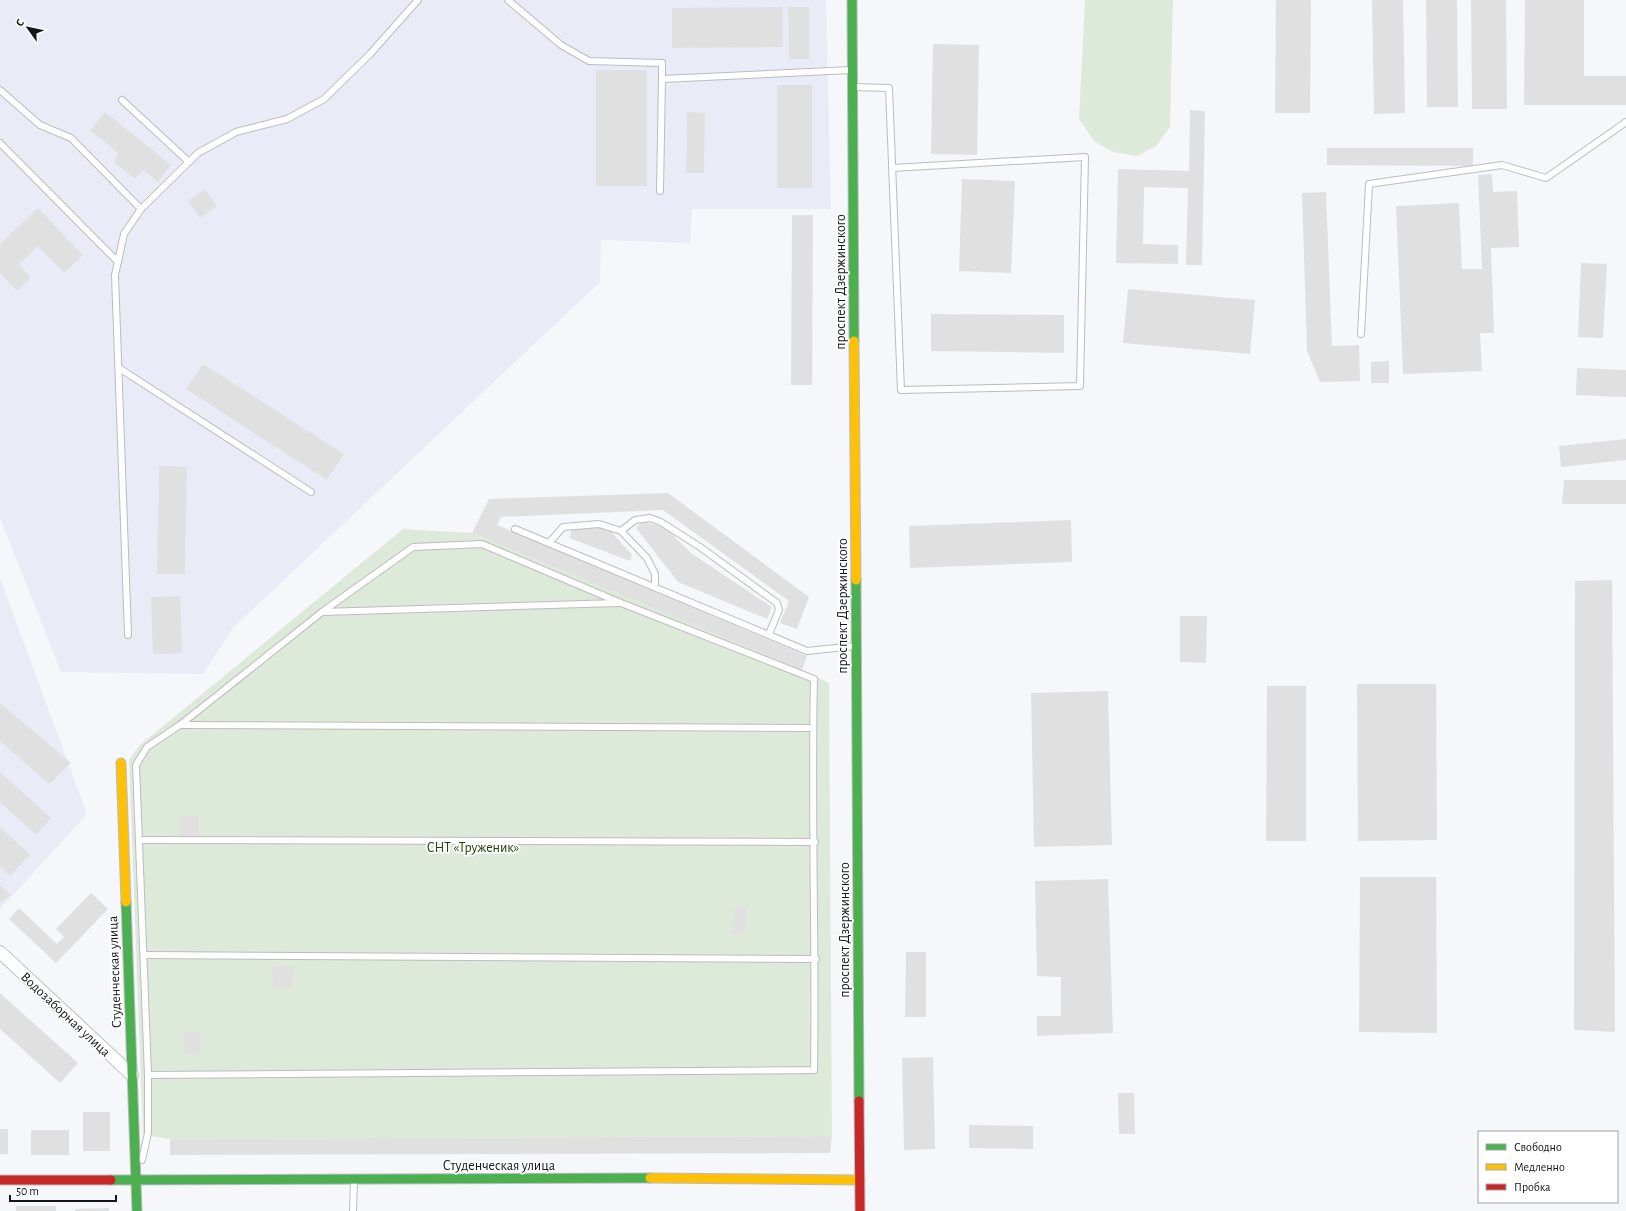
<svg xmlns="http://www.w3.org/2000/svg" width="1626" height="1211" font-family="'Alegreya Sans',sans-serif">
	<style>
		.built { fill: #e9ecf7 }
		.green { fill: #deead9 }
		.building { fill: #e1e0e1 }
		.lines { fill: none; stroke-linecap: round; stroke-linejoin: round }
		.lane-casing { stroke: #bbbcbf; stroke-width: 8 }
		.street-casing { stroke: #bbbcbf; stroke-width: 14 }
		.fast-casing { stroke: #bbbcbf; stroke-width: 11 }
		.slow-casing { stroke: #bbbcbf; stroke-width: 11 }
		.jam-casing { stroke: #bbbcbf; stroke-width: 11 }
		.lane { stroke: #fefefe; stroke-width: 6 }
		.street { stroke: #fefefe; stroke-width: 12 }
		.fast { stroke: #4caf50; stroke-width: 9 }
		.slow { stroke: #ffc107; stroke-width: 9 }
		.jam { stroke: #c62828; stroke-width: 9 }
		.labels { text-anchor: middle; stroke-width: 3.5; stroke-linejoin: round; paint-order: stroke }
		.street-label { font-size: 14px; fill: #141519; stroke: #fff }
		.park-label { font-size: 14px; fill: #203e06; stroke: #fff }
	</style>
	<rect width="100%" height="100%" fill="#f6f7fb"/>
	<g class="built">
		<polygon points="0,0 826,0 831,209 692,209 690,243 601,240 600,282 233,628 203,674 61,672 0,518"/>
		<polygon points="0,578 87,814 0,909"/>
	</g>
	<g class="green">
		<polygon points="1085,0 1173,0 1170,127 1156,146 1137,156 1113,152 1094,141 1079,119"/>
		<polygon points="403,529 472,533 802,670 829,683 832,1136 170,1139 143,1135 129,760 140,745"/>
	</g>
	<g class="building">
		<polygon points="1276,0 1311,0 1310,113 1275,113"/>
		<polygon points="1372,0 1403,0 1405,113 1374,114"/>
		<polygon points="1426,0 1457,0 1458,107 1427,107"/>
		<polygon points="1471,0 1506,0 1507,109 1472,109"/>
		<polygon points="1525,0 1584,0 1584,76 1626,76 1626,105 1524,105"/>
		<polygon points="783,7 783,47 672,48 672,8"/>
		<polygon points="788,7 809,7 809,59 789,59"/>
		<polygon points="933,44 979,45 977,155 931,154"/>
		<rect x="596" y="70" width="51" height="116"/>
		<rect x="777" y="85" width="35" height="103"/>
		<polygon points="1190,110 1205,111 1202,265 1186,265 1188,188 1144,187 1143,244 1178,245 1178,264 1116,263 1118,169 1189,171"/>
		<polygon points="105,112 171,165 158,182 143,170 135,179 114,162 118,153 90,130"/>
		<polygon points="687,112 705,113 704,173 686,173"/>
		<polygon points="1327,148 1473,148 1473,166 1327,165"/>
		<polygon points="1492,174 1493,192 1517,191 1519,247 1491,248 1494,333 1480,333 1482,371 1403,374 1396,206 1459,203 1462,269 1482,269 1478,175"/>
		<polygon points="962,179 1015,181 1011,273 959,271"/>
		<polygon points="205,189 217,206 200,218 188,201"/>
		<polygon points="1326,192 1332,346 1359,345 1360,381 1320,382 1307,351 1302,193"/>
		<polygon points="38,208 83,255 64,273 38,246 19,264 31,278 17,291 0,273 0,244"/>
		<polygon points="792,215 813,215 812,385 791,385"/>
		<polygon points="1581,263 1607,264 1603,338 1578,337"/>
		<polygon points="1128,289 1255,300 1250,354 1123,343"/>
		<polygon points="931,314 1064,315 1064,353 931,351"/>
		<polygon points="1389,361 1389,383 1371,383 1371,362"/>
		<polygon points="203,364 344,454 327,480 186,389"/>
		<polygon points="1577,368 1626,370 1626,397 1576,395"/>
		<polygon points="1626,439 1626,460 1561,467 1559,446"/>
		<polygon points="159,466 187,467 185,574 157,574"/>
		<polygon points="1564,480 1626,480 1626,504 1562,504"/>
		<polygon points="668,493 809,597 797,629 780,623 789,601 663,510 501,517 497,525 807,656 802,670 472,533 489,499"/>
		<polygon points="1071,520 1072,562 910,568 909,526"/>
		<polygon points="642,521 666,528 691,553 772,607 767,619 678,582 636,528"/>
		<polygon points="607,527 632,555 630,561 569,538 572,529"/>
		<polygon points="1612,580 1615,1032 1574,1030 1575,581"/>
		<polygon points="180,596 182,653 153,654 151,597"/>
		<polygon points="1180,616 1207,616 1206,663 1180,662"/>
		<polygon points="1357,684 1436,684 1437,840 1358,841"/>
		<polygon points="1267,686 1306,686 1306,841 1266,841"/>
		<polygon points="1108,691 1112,845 1034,847 1031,693"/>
		<polygon points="0,703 71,763 49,784 0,741"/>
		<polygon points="0,772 51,818 36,835 0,802"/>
		<rect x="181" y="816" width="17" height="22"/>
		<polygon points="0,827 30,855 10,876 0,867"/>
		<polygon points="1360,877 1436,877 1437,1033 1359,1032"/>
		<polygon points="1108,879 1113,1033 1037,1036 1037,1016 1061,1016 1061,977 1037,976 1035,881"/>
		<polygon points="0,885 11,895 0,903"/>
		<polygon points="91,893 108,909 56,963 9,919 19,908 57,944 64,937 56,929"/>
		<polygon points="735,906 747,908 744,934 732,933"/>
		<polygon points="906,952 926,952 926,1017 905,1017"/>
		<polygon points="273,966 293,967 292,989 272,989"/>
		<polygon points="0,993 78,1063 60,1083 0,1029"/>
		<polygon points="185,1032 200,1032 200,1054 185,1055"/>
		<polygon points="933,1057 935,1149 904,1150 902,1058"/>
		<polygon points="1118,1093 1134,1093 1135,1134 1119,1134"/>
		<rect x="83" y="1112" width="27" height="39"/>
		<polygon points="969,1125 1033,1126 1033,1149 969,1148"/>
		<rect x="0" y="1129" width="8" height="25"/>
		<rect x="31" y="1130" width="38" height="25"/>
		<polygon points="832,1136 830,1153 170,1155 170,1139"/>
		<rect x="16" y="1206" width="40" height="5"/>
		<polygon points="109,1208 109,1211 75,1211 75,1209"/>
	</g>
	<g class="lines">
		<g class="lane-casing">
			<g id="lane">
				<polyline points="508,0 561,45 589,61 662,63 662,79 851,70"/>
				<polyline points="854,87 889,88 901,390 1080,386 1085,157 892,168"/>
				<polyline points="0,90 40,125 71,138 141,209"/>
				<polyline points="122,100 189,162"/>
				<polyline points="0,143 118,262"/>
				<polyline points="660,191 662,79"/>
				<polyline points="1361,334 1369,184 1502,165 1546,178 1626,122"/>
				<polyline points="119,368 311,492"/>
				<polyline points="515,529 807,651 855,646"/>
				<polyline points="621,531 635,520 650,518 661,522 700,547 777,603 779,610 769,634"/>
				<polyline points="549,543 563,527 599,524 621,531 647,558 655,574 655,587"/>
				<polyline points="322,612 618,603"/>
				<polyline points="128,635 115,275 124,234 141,209 198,153 236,132 287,119 324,99 370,54 418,0"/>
				<polyline points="180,725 813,728"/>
				<polyline points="139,840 815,842"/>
				<polyline points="144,955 816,959"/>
				<path d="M 142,1160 L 148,1133 L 148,1075 L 136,765 L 147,747 L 180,725 L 322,612 L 413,547 L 482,544 L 621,603 L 814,679 C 811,809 816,940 814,1070 L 148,1075"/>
				<polyline points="353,1211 354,1181"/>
			</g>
		</g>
		<g class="street-casing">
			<polyline id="street" points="0,952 132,1075"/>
		</g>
		<g class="fast-casing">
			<g id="fast">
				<polyline points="852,0 854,341"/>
				<polyline points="856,580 859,1101"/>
				<polyline points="126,902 137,1211"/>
				<polyline points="111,1180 650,1178"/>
			</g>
		</g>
		<g class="slow-casing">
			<g id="slow">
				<polyline points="854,341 856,580"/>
				<polyline points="121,763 126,902"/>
				<polyline points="650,1178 860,1180"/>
			</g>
		</g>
		<g class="jam-casing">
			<g id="jam">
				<polyline points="859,1101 860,1211"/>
				<polyline points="0,1180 111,1180"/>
			</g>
		</g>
		<use href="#lane" class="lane"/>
		<use href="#street" class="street"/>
		<use href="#fast" class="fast"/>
		<use href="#slow" class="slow"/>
		<use href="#jam" class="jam"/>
	</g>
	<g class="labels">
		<g class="street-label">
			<text transform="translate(840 282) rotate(-90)" y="5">проспект Дзержинского</text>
			<text transform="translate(842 606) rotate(-90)" y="5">проспект Дзержинского</text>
			<text transform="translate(844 930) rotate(-90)" y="5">проспект Дзержинского</text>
			<text transform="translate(114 972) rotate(-92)" y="5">Студенческая улица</text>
			<text transform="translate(66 1014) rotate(43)" y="5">Водозаборная улица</text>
			<text x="499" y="1170">Студенческая улица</text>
		</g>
		<g class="park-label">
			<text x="473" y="852">СНТ «Труженик»</text>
		</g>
	</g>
	<rect x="1478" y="1131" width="140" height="72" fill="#ffffff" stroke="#a1a1a3"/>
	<rect x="1486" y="1144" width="20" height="6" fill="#4caf50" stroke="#a1a1a3"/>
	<text x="1514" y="1151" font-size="12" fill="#141519">Свободно</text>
	<rect x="1486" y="1164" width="20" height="6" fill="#ffc107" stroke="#a1a1a3"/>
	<text x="1514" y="1171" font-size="12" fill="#141519">Медленно</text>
	<rect x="1486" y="1184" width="20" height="6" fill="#c62828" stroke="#a1a1a3"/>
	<text x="1514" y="1191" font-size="12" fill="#141519">Пробка</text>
	<g transform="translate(28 28) rotate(303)" stroke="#ffffff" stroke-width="3" paint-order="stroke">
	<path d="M0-3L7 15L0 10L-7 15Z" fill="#141519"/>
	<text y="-6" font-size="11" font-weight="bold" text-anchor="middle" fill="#141519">С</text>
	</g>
	<path d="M10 1195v6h106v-6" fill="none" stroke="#141519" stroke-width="2"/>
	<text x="16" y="1195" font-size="12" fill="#141519" stroke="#ffffff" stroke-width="3" paint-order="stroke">50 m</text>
</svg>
